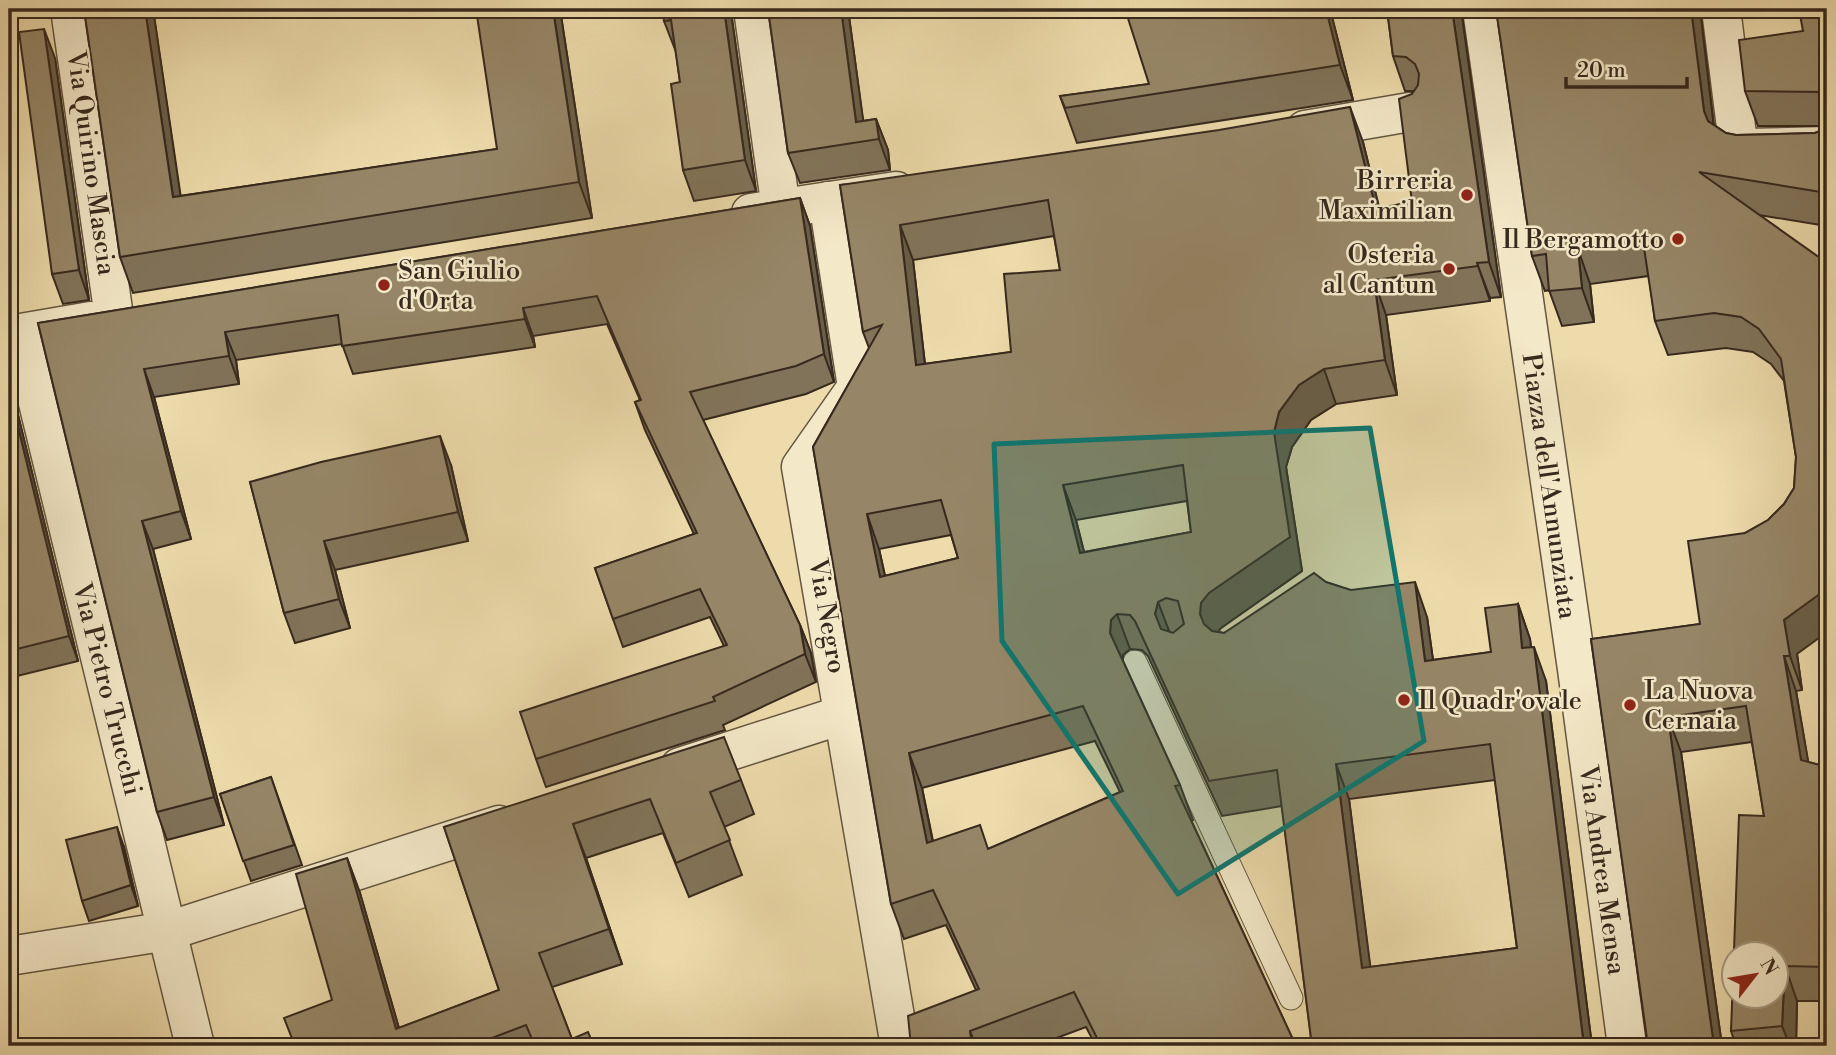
<svg xmlns="http://www.w3.org/2000/svg" width="1836" height="1055" font-family="'Libre Bodoni',serif">
	<style>
		.lines { fill: none; stroke-linecap: round; stroke-linejoin: round }
		.lane-casing { stroke: #645640; stroke-width: 25 }
		.street-casing { stroke: #645640; stroke-width: 41 }
		.lane { stroke: #f3e8c8; stroke-width: 23 }
		.street { stroke: #f3e8c8; stroke-width: 38 }
		.wall { fill: #817359; stroke: #37291d; stroke-width: 2; fill-rule: evenodd }
		.shaded-wall { fill: #695e48; stroke: #37291d; stroke-width: 2 }
		.building { fill: #968667; stroke: #37291d; stroke-width: 2; fill-rule: evenodd }
		.marked { fill: #0f766e; fill-opacity: 0.2; stroke: #0f766e; stroke-width: 5; stroke-linejoin: round }
		.poi-dot { fill: #8f2418; stroke: #f3e8c8; stroke-width: 2.5 }
		.labels { text-anchor: middle; stroke-width: 5; stroke-linejoin: round; paint-order: stroke }
		.street-label { font-size: 26px; fill: #37291d; stroke: #f3e8c8 }
		.poi-label { font-size: 26px; fill: #37291d; stroke: #f3e8c8; text-anchor: end }
	</style>
	<rect width="100%" height="100%" fill="#eddbab"/>
	<filter id="stains"><feTurbulence type="fractalNoise" baseFrequency=".00286" numOctaves="4"/><feColorMatrix values="0 0 0 0 .2 0 0 0 0 .09 0 0 0 0 .02 0 0 0 .5 -.17"/></filter>
	<radialGradient id="worn" r=".72"><stop offset=".6" stop-color="#630" stop-opacity="0"/><stop offset="1" stop-color="#630" stop-opacity=".3"/></radialGradient>
	<g class="lines">
		<g class="lane-casing">
			<polyline id="lane" points="1135,662 1291,998"/>
		</g>
		<g class="street-casing">
			<g id="street">
				<polyline points="70,9 114,317"/>
				<polyline points="753,9 781,209"/>
				<polyline points="1482,9 1577,669 1627,1046"/>
				<polyline points="1721,9 1738,143 1748,148 1827,146"/>
				<polyline points="1305,130 1410,112"/>
				<polyline points="828,201 857,387 801,467 900,1046"/>
				<polyline points="751,213 896,191"/>
				<polyline points="91,321 21,333 195,1046"/>
				<polyline points="680,767 845,714"/>
				<polyline points="9,956 168,931 499,825"/>
			</g>
		</g>
		<use href="#lane" class="lane"/>
		<use href="#street" class="street"/>
	</g>
	<g class="wall">
		<polygon points="84,9 153,9 180,196 497,149 560,9 592,218 133,293 120,257"/>
		<polygon points="768,9 848,9 863,121 876,119 888,150 890,170 800,183 788,153"/>
		<polygon points="1330,9 1353,100 1077,143 1060,96 1149,84"/>
		<path d="M 1387,9 L 1461,9 L 1501,297 L 1490,298 L 1490,301 L 1386,315 L 1397,395 L 1336,404 L 1311,420 L 1292,447 L 1286,467 L 1302,571 L 1221,628 L 1218,632 L 1224,633 L 1326,582 L 1427,617 L 1433,660 L 1491,652 L 1518,604 L 1530,639 L 1531,647 L 1546,681 L 1592,1046 L 1312,1046 L 1282,806 L 1222,816 L 1148,656 L 1142,650 L 1130,649 L 1123,655 L 1123,661 L 1180,785 L 1193,820 L 1191,820 L 1296,1046 L 1096,1046 L 1086,1027 L 1035,1046 L 911,1046 L 976,990 L 946,925 L 904,939 L 891,904 L 813,447 L 869,348 L 863,332 L 840,185 L 1363,142 L 1379,208 L 1412,202 L 1412,94 L 1413,91 L 1405,91 L 1393,56 ZM 1054,236 L 1060,270 L 1011,352 L 925,364 L 913,260 ZM 1187,501 L 1191,532 L 1084,552 L 1076,520 ZM 951,535 L 958,558 L 885,576 L 879,549 ZM 1095,741 L 1120,792 L 988,849 L 933,841 L 922,788 ZM 1495,780 L 1517,948 L 1370,967 L 1349,799 Z"/>
		<polygon points="1496,9 1700,9 1714,125 1726,133 1736,135 1815,133 1827,128 1827,226 1759,215 1827,263 1797,654 1802,690 1796,691 1808,762 1827,767 1827,1001 1797,1001 1796,1046 1736,1046 1731,1031 1764,816 1752,742 1681,752 1722,1046 1648,1046 1591,639 1700,624 1745,533 1768,520 1784,504 1794,488 1796,457 1784,381 1771,364 1753,352 1726,348 1668,355 1655,321 1649,276 1590,284 1594,322 1562,326 1549,290 1545,291 1532,256"/>
		<polygon points="1827,9 1827,126 1758,126 1745,91 1803,31"/>
		<polygon points="731,12 756,191 694,201 683,170 680,82 676,52 664,21"/>
		<polygon points="55,58 89,300 63,304 52,274"/>
		<polygon points="800,198 810,226 834,382 806,394 703,420 800,625 811,653 816,682 723,725 725,730 546,787 536,759 724,646 710,617 623,647 595,568 694,534 645,430 635,402 640,400 607,324 533,336 535,347 353,374 342,344 236,360 239,384 154,397 191,539 153,549 224,825 167,840 157,812 38,323"/>
		<polygon points="9,378 78,661 9,678"/>
		<polygon points="451,465 468,541 335,570 350,628 295,643 284,613 250,482"/>
		<polygon points="271,777 302,865 251,881 220,794"/>
		<polygon points="741,780 754,814 724,827 742,875 689,897 663,833 586,858 622,964 552,987 572,1039 594,1046 295,1046 332,1000 347,858 360,893 399,1028 499,990 444,827"/>
		<polygon points="124,847 138,906 89,921 82,901"/>
	</g>
	<g class="shaded-wall">
		<polygon points="145,9 153,9 186,232 173,197"/>
		<polygon points="553,9 560,9 592,218 579,182"/>
		<polygon points="724,9 732,9 731,12 756,191 745,160"/>
		<polygon points="841,9 848,9 866,141 856,122"/>
		<polygon points="1326,9 1330,9 1353,100 1340,65"/>
		<polygon points="1452,9 1461,9 1501,297 1489,262"/>
		<polygon points="1691,9 1700,9 1716,146 1704,111"/>
		<polygon points="44,29 55,58 89,300 79,270"/>
		<polygon points="1350,107 1363,142 1388,243 1376,209"/>
		<polygon points="876,119 888,150 890,170 879,139"/>
		<polygon points="800,198 810,226 834,382 824,354"/>
		<polygon points="900,225 913,260 929,400 916,365"/>
		<polygon points="1578,249 1590,284 1594,322 1582,288"/>
		<polygon points="1477,263 1490,298 1490,301 1478,266"/>
		<polygon points="1374,280 1386,315 1397,395 1385,360"/>
		<polygon points="523,308 533,336 535,347 525,319"/>
		<polygon points="225,332 236,360 239,384 229,356"/>
		<polygon points="144,369 154,397 191,539 181,511"/>
		<polygon points="1324,369 1336,404 1311,420 1292,447 1286,467 1302,571 1221,628 1214,637 1212,649 1200,614 1201,603 1274,432 1279,412 1299,385"/>
		<polygon points="9,378 78,661 69,636 9,390"/>
		<polygon points="440,436 451,465 468,541 458,512"/>
		<polygon points="1063,485 1076,520 1093,588 1080,553"/>
		<polygon points="867,514 879,549 893,612 880,577"/>
		<polygon points="142,521 153,549 224,825 214,797"/>
		<polygon points="324,541 335,570 350,628 339,599"/>
		<polygon points="1415,582 1427,617 1438,696 1425,661"/>
		<polygon points="1827,587 1827,632 1797,654 1802,690 1790,656 1784,620"/>
		<polygon points="1158,602 1171,636 1167,649 1155,614"/>
		<polygon points="1518,604 1530,639 1535,683 1522,648"/>
		<polygon points="1117,614 1130,649 1123,655 1122,668 1110,633 1111,620"/>
		<polygon points="800,625 811,653 816,682 805,654"/>
		<polygon points="1534,647 1546,681 1592,1046 1584,1046 1580,1014"/>
		<polygon points="1784,656 1796,691 1814,795 1801,760"/>
		<polygon points="1668,717 1681,752 1722,1046 1714,1046"/>
		<polygon points="909,753 922,788 940,878 927,843"/>
		<polygon points="1336,764 1349,799 1375,1003 1362,968"/>
		<polygon points="573,824 586,858 622,964 609,929"/>
		<polygon points="117,827 124,847 138,906 131,885"/>
		<polygon points="347,858 360,893 404,1046 396,1029"/>
		<polygon points="1785,966 1797,1001 1796,1046 1790,1046 1782,1026"/>
		<polygon points="970,1031 976,1046 972,1046"/>
	</g>
	<g class="building">
		<polygon points="84,9 145,9 173,197 497,149 476,9 553,9 579,182 120,257"/>
		<polygon points="662,9 724,9 745,160 683,170 671,84 680,82 671,20 664,21"/>
		<polygon points="768,9 841,9 856,122 876,119 879,139 788,153"/>
		<polygon points="1125,9 1326,9 1340,65 1065,108 1060,96 1149,84"/>
		<path d="M 1387,9 L 1452,9 L 1489,262 L 1477,263 L 1478,266 L 1374,280 L 1385,360 L 1324,369 L 1299,385 L 1279,412 L 1274,432 L 1290,537 L 1209,593 L 1201,603 L 1200,614 L 1204,624 L 1212,631 L 1224,633 L 1314,573 L 1326,582 L 1351,590 L 1415,582 L 1425,661 L 1491,652 L 1485,608 L 1518,604 L 1522,648 L 1534,647 L 1584,1046 L 1312,1046 L 1277,770 L 1209,781 L 1135,621 L 1130,615 L 1117,614 L 1111,620 L 1110,633 L 1180,785 L 1175,786 L 1296,1046 L 1101,1046 L 1074,992 L 970,1031 L 972,1046 L 911,1046 L 908,1016 L 979,989 L 933,890 L 891,904 L 813,447 L 882,325 L 863,332 L 840,185 L 1219,130 L 1350,107 L 1376,209 L 1412,202 L 1399,99 L 1412,94 L 1418,85 L 1419,74 L 1415,64 L 1406,57 L 1393,56 ZM 1048,200 L 1060,270 L 1004,274 L 1011,352 L 916,365 L 900,225 ZM 1183,465 L 1191,532 L 1080,553 L 1063,485 ZM 941,500 L 958,558 L 880,577 L 867,514 ZM 1166,598 L 1178,601 L 1184,624 L 1173,633 L 1161,629 L 1155,614 L 1158,602 ZM 1083,706 L 1123,791 L 988,849 L 980,825 L 927,843 L 909,753 ZM 1490,744 L 1517,948 L 1362,968 L 1336,764 Z"/>
		<path d="M 1496,9 L 1691,9 L 1704,111 L 1708,121 L 1726,133 L 1736,135 L 1815,133 L 1827,128 L 1827,193 L 1699,172 L 1827,263 L 1827,587 L 1821,593 L 1784,620 L 1790,656 L 1784,656 L 1801,760 L 1827,767 L 1827,967 L 1785,966 L 1782,1026 L 1731,1031 L 1739,815 L 1764,816 L 1746,706 L 1668,717 L 1714,1046 L 1648,1046 L 1591,639 L 1700,624 L 1688,541 L 1745,533 L 1768,520 L 1784,504 L 1794,488 L 1796,457 L 1781,359 L 1759,329 L 1741,317 L 1714,313 L 1655,321 L 1643,241 L 1578,249 L 1582,288 L 1549,291 L 1546,254 L 1532,256 ZM 1734,954 L 1776,954 L 1776,996 L 1734,996 Z"/>
		<polygon points="1799,9 1827,9 1827,95 1824,92 1745,91 1739,40 1803,31"/>
		<polygon points="44,29 79,270 52,274 19,32"/>
		<polygon points="800,198 824,354 796,366 690,392 800,625 805,654 713,697 715,701 536,759 520,712 727,645 700,589 613,619 595,568 697,533 635,402 641,400 597,296 523,308 525,319 342,346 338,315 225,332 229,356 144,369 181,511 142,521 214,797 157,812 38,323"/>
		<polygon points="9,390 69,636 9,651"/>
		<polygon points="440,436 458,512 324,541 339,599 284,613 250,482 321,462"/>
		<polygon points="724,737 741,780 710,792 730,840 676,863 650,799 573,824 609,929 539,953 572,1039 588,1032 594,1046 535,1046 526,1025 471,1046 295,1046 284,1018 332,1000 296,874 347,858 396,1029 499,990 444,827"/>
		<polygon points="271,777 294,845 243,861 220,794"/>
		<polygon points="117,827 131,885 82,901 66,840"/>
	</g>
	<path class="marked" d="M 1370,428 L 1424,741 L 1178,894 L 1002,641 L 994,444 Z"/>
	<g class="poi-dot">
		<circle cx="1467" cy="195" r="7"/>
		<circle cx="1678" cy="239" r="7"/>
		<circle cx="1449" cy="269" r="7"/>
		<circle cx="384" cy="285" r="7"/>
		<circle cx="1404" cy="700" r="7"/>
		<circle cx="1630" cy="705" r="7"/>
	</g>
	<g class="labels">
		<g class="street-label">
			<text transform="translate(92 163) rotate(82)" y="9">Via Quirino Mascia</text>
			<text transform="translate(1550 486) rotate(82)" y="9">Piazza dell'Annunziata</text>
			<text transform="translate(828 616) rotate(80)" y="9">Via Negro</text>
			<text transform="translate(108 689) rotate(76)" y="9">Via Pietro Trucchi</text>
			<text transform="translate(1603 870) rotate(82)" y="9">Via Andrea Mensa</text>
		</g>
		<g class="poi-label">
			<text x="1453" y="189">Birreria<tspan x="1453" dy="30">Maximilian</tspan></text>
			<text x="1664" y="248">Il Bergamotto</text>
			<text x="1435" y="263">Osteria<tspan x="1435" dy="30">al Cantun</tspan></text>
			<text x="398" y="279" text-anchor="start">San Giulio<tspan x="398" dy="30">d'Orta</tspan></text>
			<text x="1644" y="699" text-anchor="start">La Nuova<tspan x="1644" dy="30">Cernaia</tspan></text>
			<text x="1418" y="709" text-anchor="start">Il Quadr'ovale</text>
		</g>
	</g>
	<rect width="1836" height="1055" fill="none" stroke="#eddbab" stroke-width="35"/>
	<rect x="10" y="10" width="1815" height="1034" fill="none" stroke="#37291d" stroke-width="3.5"/>
	<rect x="18" y="18" width="1801" height="1020" fill="none" stroke="#37291d" stroke-width="2"/>
	<g transform="translate(1755 975) rotate(59)"><circle r="33" fill="#f3e8c8" stroke="#a89c84" stroke-width="2"/>
	<path d="M0-5L12 26L0 18L-12 26Z" fill="#8f2418"/>
	<text y="-10" font-size="19" font-weight="bold" text-anchor="middle" fill="#37291d">N</text>
	</g>
	<path d="M1566 77v10h121v-10" fill="none" stroke="#37291d" stroke-width="3.5"/>
	<text x="1577" y="77" font-size="21" fill="#37291d" stroke="#f3e8c8" stroke-width="5" paint-order="stroke">20 m</text>
	<rect width="100%" height="100%" filter="url(#stains)"/>
	<rect width="100%" height="100%" fill="url(#worn)"/>
</svg>
